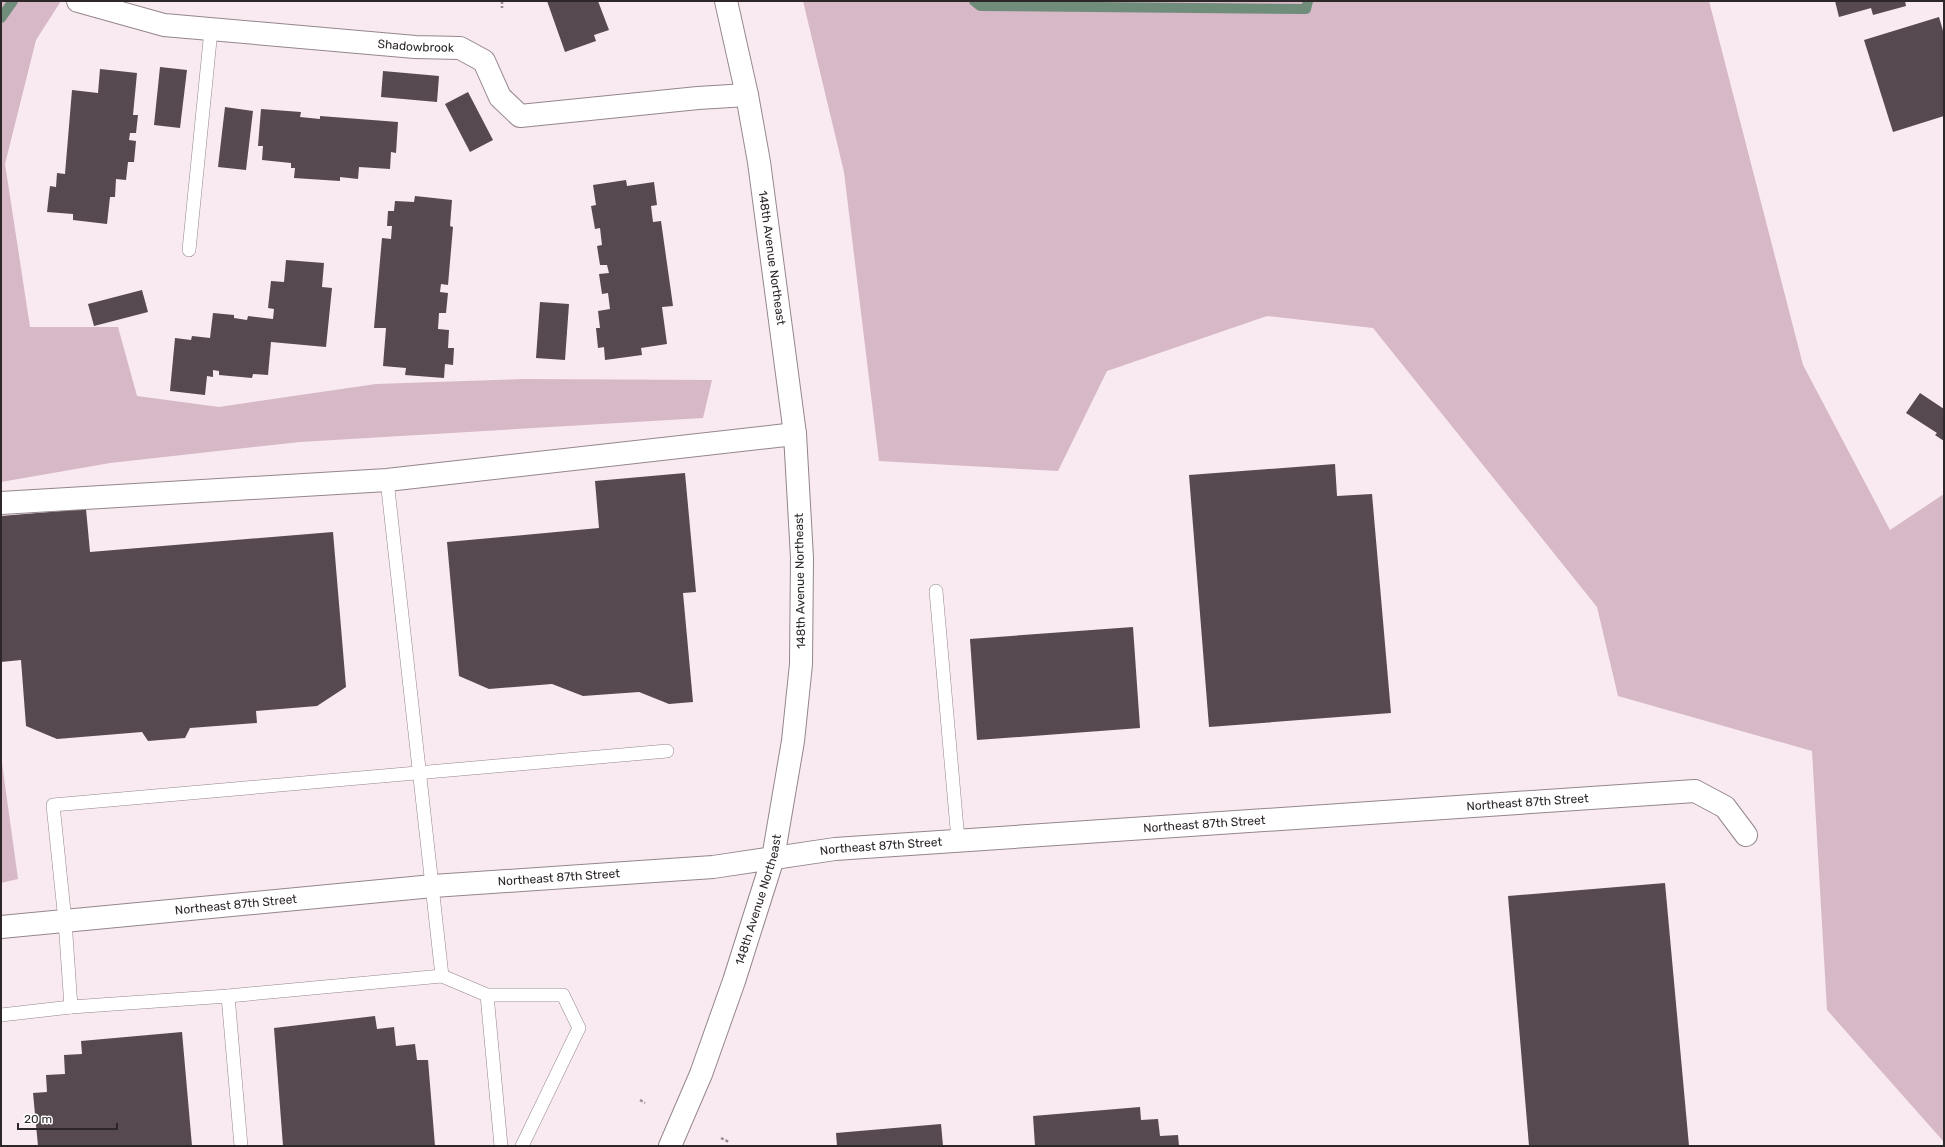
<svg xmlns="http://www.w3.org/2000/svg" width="1945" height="1147" font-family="Rubik,sans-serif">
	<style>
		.green { fill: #d6b8c6 }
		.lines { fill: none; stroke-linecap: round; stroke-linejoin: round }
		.stream { stroke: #708c7b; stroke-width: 10 }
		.building { fill: #56494f }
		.lane-casing { stroke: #94868c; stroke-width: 14 }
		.street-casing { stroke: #94868c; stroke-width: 24 }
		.secondary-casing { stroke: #94868c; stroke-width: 24 }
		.path { stroke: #998d93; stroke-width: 2.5; stroke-dasharray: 3 2; stroke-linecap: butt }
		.lane { stroke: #fff; stroke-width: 13 }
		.street { stroke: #fff; stroke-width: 22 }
		.secondary { stroke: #fff; stroke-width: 22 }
		.labels { text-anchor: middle; stroke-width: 4; stroke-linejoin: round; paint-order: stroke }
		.street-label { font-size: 12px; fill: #2d272a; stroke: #fff }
	</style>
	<rect width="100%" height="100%" fill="#f9e9f0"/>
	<g class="green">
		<polygon points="1,1 61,1 36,40 5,164 30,327 118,327 137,396 219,407 376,384 524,379 712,380 703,418 300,442 110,463 1,482"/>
		<polygon points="803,1 1709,1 1803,365 1890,530 1944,494 1944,1142 1827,1010 1812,751 1618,696 1597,607 1373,328 1267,316 1107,371 1058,471 879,461 844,172"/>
		<polygon points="1,756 18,879 1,883"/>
	</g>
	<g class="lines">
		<g class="stream">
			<polyline points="974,1 980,6 1306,9 1308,1"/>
			<polyline points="1,18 13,1"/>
		</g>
	</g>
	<g class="building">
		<polygon points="547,1 598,1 609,30 594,35 596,41 565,52"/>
		<polygon points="1835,1 1905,1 1906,6 1873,15 1871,8 1839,17"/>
		<polygon points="1939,17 1944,34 1944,116 1893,132 1864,40"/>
		<polygon points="160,67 187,70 180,128 154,125"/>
		<polygon points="100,69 137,73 133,115 138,115 136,133 130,133 129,140 136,141 134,162 128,162 126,180 116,179 115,197 110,197 107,224 73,220 73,214 47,212 50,186 56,187 57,173 65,174 72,90 98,93"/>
		<polygon points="383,71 439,76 437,102 381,97"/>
		<polygon points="468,92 493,140 470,152 445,104"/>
		<polygon points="225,107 253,111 246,170 218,167"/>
		<polygon points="261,109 301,112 300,117 320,119 320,116 398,122 396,153 391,152 390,169 359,167 358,179 340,177 340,181 294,178 295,168 291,168 291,163 262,160 263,146 258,146"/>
		<polygon points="626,180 627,186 654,182 657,205 651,206 653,222 661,221 673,306 662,307 667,344 641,348 642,355 605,360 604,347 598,348 596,328 600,328 598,311 610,309 608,293 602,294 599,274 609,273 607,265 600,265 597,246 602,245 600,228 595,229 591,206 596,205 593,185"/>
		<polygon points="415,196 452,200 450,226 453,227 448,285 441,284 440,292 448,293 446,313 439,313 438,329 449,330 448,348 454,348 453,365 445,364 444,378 405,375 406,368 383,366 386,328 374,328 382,238 391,239 392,226 387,226 388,211 394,211 395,201 414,202"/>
		<polygon points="286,260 324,263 322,287 332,288 326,347 271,342 268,375 253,374 252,378 219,375 219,371 213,370 213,377 207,376 205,395 170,391 175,338 191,340 192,336 210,338 213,313 234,315 234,318 247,320 248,316 273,319 274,309 268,308 271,281 284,282"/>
		<polygon points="142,290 148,312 94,326 88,304"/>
		<polygon points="540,302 569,304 565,360 536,358"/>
		<polygon points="1920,393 1944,409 1944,441 1935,435 1937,433 1906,413"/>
		<polygon points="1335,464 1337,496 1372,494 1391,713 1209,727 1189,475"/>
		<polygon points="685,473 696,592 683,593 693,702 669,704 639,692 583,696 552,684 489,689 459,676 447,542 599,528 595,481"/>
		<polygon points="86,509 90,552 333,532 346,687 317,706 256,711 257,723 190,728 185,738 148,741 142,732 57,739 26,726 21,660 1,662 1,516"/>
		<polygon points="1133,627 1140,728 977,740 970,639"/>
		<polygon points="1665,883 1689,1146 1529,1146 1508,896"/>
		<polygon points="375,1016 377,1029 394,1027 396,1046 415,1044 417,1060 428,1060 435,1146 283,1146 274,1028"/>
		<polygon points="182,1032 192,1146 38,1146 33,1093 47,1092 46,1075 65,1074 64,1055 82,1054 81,1041"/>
		<polygon points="1140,1107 1141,1120 1158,1119 1160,1136 1178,1135 1179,1146 1035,1146 1033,1116"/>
		<polygon points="941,1124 943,1146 837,1146 836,1133"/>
	</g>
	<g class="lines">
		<g class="lane-casing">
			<g id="lane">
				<polyline points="189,250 211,30"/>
				<polyline points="387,480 442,976 487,995 563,995 579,1028 522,1146"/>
				<polyline points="936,591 958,840"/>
				<polyline points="487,995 501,1146"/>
				<polyline points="228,996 241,1146"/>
				<polyline points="71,1007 65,921 53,805 667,751"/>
				<polyline points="1,1015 71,1007 228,996 442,976"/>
			</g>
		</g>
		<g class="street-casing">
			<g id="street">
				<path id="s1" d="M 78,1 L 164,25 L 415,47 L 460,48 L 484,61 L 500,97 L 520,116 L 698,98 L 747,95"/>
				<polyline points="1,503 387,480 795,434"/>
				<path id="s2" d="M 1,927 L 433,886 L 713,867 L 835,849 L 1695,791 L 1725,807 L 1746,835"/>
			</g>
		</g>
		<g class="secondary-casing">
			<g id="secondary">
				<path id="s3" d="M 670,1146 L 701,1074 L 734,981 L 773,858 L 793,741 L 801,664 L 802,558 L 795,434 L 759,162 L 747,95 L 726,1"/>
			</g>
		</g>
		<g class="path">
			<polyline points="502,1 502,8"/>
			<polyline points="640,1100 645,1103"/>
			<polyline points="721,1138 729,1142"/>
		</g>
		<use href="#lane" class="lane"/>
		<use href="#street" class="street"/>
		<use href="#secondary" class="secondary"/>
	</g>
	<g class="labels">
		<g class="street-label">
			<text dy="4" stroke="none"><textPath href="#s1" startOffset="342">Shadowbrook</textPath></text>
			<text transform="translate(772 258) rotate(82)" y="4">148th Avenue Northeast</text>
			<text transform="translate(800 581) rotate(-91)" y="4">148th Avenue Northeast</text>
			<text dy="4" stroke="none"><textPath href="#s2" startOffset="1532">Northeast 87th Street</textPath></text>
			<text dy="4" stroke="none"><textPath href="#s2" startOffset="1208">Northeast 87th Street</textPath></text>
			<text dy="4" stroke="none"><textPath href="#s2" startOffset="884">Northeast 87th Street</textPath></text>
			<text dy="4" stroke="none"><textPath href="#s2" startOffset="560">Northeast 87th Street</textPath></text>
			<text dy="4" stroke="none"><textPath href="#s3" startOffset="262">148th Avenue Northeast</textPath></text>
			<text dy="4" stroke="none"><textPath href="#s2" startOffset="236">Northeast 87th Street</textPath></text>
		</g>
	</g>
	<rect width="1945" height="1147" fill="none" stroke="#2d272a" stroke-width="4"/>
	<path d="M18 1123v6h99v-6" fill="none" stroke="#2d272a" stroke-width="2"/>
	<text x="24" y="1123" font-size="12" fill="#2d272a" stroke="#ffffff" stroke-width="3" paint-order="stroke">20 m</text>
</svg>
